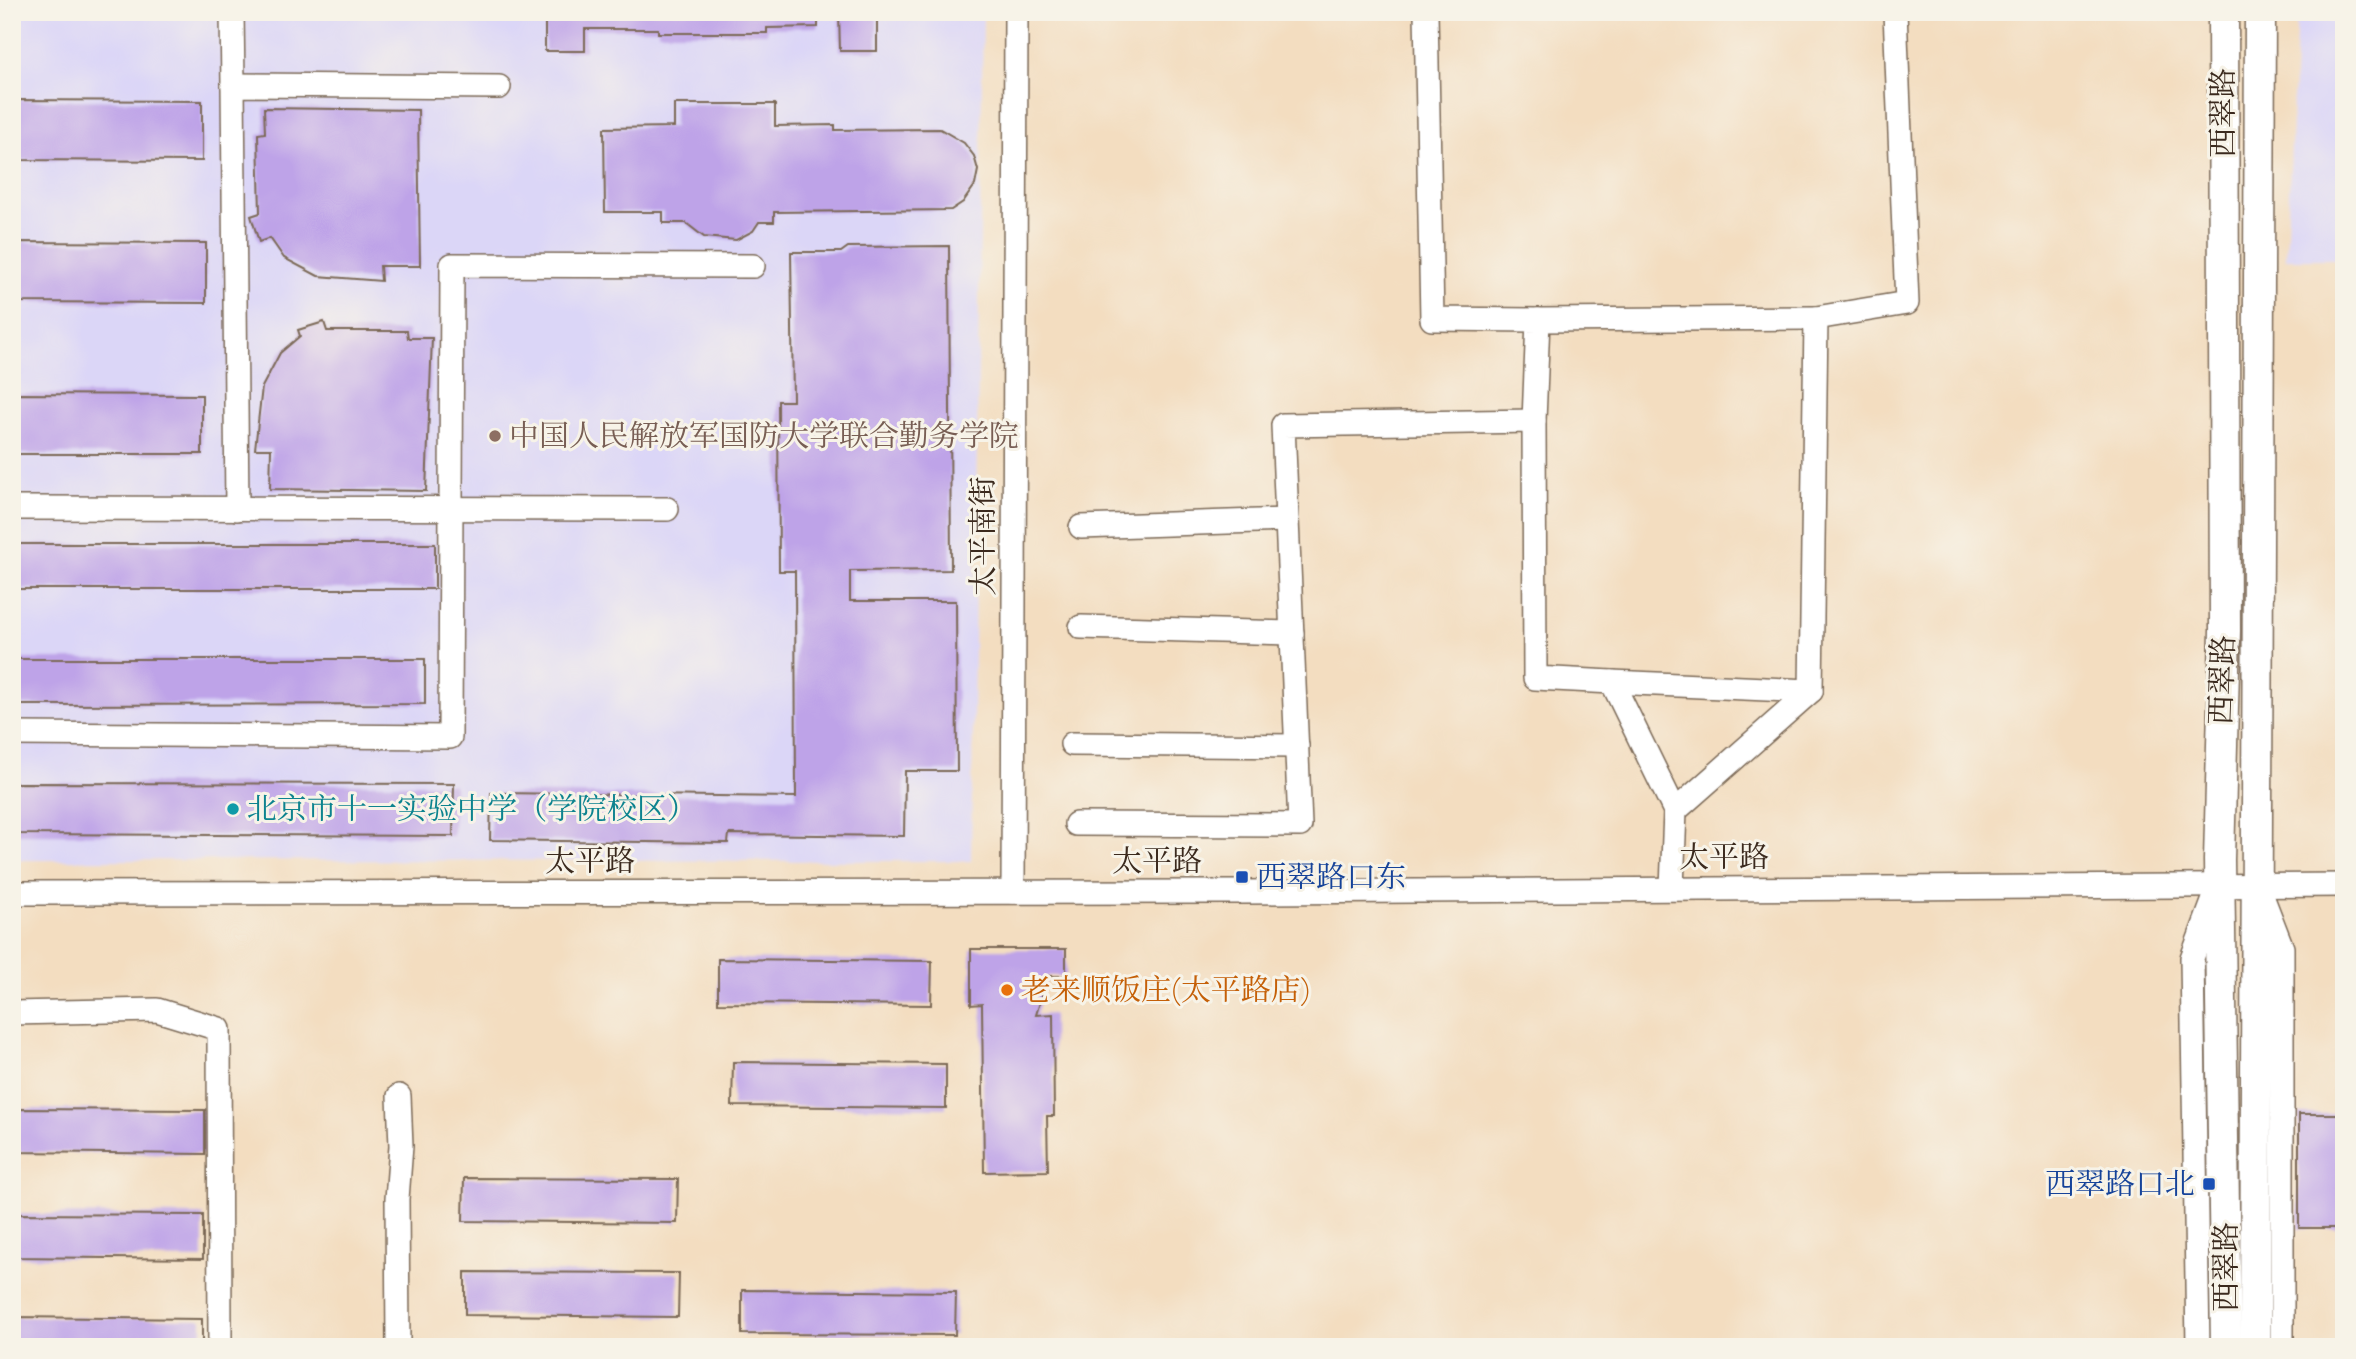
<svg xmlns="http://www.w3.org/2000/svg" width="2356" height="1359" font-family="'Sorts Mill Goudy','Noto Serif SC',serif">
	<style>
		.built { fill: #dbd6f7 }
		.building { fill: #bea3e8 }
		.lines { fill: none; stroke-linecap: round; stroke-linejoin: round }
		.minor-casing { stroke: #7b6957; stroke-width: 26 }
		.major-casing { stroke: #7b6957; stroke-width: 33 }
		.minor { stroke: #fff; stroke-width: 23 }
		.major { stroke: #fff; stroke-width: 30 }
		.education-dot { fill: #8d6e63; stroke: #f7f3e8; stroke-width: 2.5 }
		.culture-dot { fill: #0f9aa8; stroke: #f7f3e8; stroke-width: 2.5 }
		.transit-dot { fill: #1a4fb4; stroke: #f7f3e8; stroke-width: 2.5 }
		.food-dot { fill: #e8710a; stroke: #f7f3e8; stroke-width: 2.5 }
		.labels { text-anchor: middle; stroke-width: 6; stroke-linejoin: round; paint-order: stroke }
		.street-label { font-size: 30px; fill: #3b2a1e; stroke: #f7f3e8 }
		.education-label { font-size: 30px; fill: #785e54; stroke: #f7f3e8; text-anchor: start }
		.culture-label { font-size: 30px; fill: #0d838f; stroke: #f7f3e8; text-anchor: start }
		.transit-label { font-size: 30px; fill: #164399; stroke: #f7f3e8; text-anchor: start }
		.food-label { font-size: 30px; fill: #c56008; stroke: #f7f3e8; text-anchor: start }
	</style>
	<rect width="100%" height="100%" fill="#f7f3e8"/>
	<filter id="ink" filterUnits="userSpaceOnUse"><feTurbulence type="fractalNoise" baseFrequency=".0143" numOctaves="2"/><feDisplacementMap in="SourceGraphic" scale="14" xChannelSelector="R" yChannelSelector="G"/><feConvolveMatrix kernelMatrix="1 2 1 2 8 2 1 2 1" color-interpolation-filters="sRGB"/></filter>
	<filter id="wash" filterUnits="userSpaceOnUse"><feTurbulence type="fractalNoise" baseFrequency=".00686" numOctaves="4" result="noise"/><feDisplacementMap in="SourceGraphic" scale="28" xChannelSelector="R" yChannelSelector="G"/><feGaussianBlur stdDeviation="1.57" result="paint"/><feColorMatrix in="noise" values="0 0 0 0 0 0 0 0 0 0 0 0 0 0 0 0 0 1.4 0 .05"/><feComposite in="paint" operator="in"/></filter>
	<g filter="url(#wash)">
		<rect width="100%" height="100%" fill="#f3ddc0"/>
		<g class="built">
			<polygon points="12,12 983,12 971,861 12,860"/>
			<polygon points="2297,12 2344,12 2344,259 2286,259"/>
		</g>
		<g id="blocks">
			<g class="building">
				<polygon points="545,12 818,12 818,27 767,28 767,33 658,33 658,29 585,29 585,51 545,51"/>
				<polygon points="839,12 877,12 877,51 840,51"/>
				<polygon points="12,100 202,101 202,161 12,160"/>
				<polygon points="674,104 775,104 775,126 835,125 835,130 940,129 964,143 974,156 978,170 975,185 963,202 951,210 774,212 774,222 759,222 753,231 736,240 704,237 686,223 663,223 663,212 605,212 604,128 674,127"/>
				<polygon points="264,108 418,110 420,266 380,266 381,281 318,276 284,258 270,238 259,242 251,216 260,213 258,134 265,133"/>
				<polygon points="12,242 206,243 206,303 12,302"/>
				<polygon points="949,246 951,570 850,571 850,601 956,601 957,771 905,771 904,836 729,834 728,843 490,840 491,793 796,797 795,571 779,571 778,401 793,401 791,252 841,252 848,247"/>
				<polygon points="324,322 327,331 407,331 408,338 432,338 426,491 270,489 271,449 255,449 262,387 280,353 300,336 298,330"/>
				<polygon points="12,394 202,395 202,454 12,454"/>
				<rect x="12" y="544" width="423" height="45"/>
				<polygon points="12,659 425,659 425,704 12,705"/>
				<polygon points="12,783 454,784 453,836 12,834"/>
				<polygon points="971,949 1066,949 1066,976 1048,976 1036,1015 1053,1014 1054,1116 1047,1116 1048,1171 984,1172 982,1004 971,1005"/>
				<polygon points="718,959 932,961 931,1005 718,1003"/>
				<polygon points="733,1062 946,1064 946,1108 732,1106"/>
				<polygon points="12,1109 205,1110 205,1154 12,1152"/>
				<rect x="2299" y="1114" width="45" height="114"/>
				<polygon points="464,1178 678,1179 677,1223 463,1221"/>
				<polygon points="12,1214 203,1215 203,1259 12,1257"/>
				<polygon points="465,1272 679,1273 678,1317 465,1315"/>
				<polygon points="742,1290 956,1292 955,1335 742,1334"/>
				<polygon points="12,1317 202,1319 202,1347 12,1347"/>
			</g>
		</g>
	</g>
	<g filter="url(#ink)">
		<use href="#blocks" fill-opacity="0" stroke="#7b6957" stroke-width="2"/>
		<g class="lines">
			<g class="minor-casing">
				<g id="minor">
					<polyline points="232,12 233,85"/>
					<polyline points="1426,12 1432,319 1538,320 1534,421"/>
					<polyline points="1538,320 1816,318"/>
					<polyline points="12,508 667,509"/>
					<polyline points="237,509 233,85 499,87"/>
					<polyline points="1081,527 1287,520"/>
					<polyline points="1081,627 1292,633"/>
					<polyline points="1612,682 1811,691"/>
					<polyline points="12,734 450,737 452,265 753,266"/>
					<polyline points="1072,744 1297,746"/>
					<polyline points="1675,811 1811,691 1816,318 1907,303 1895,12"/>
					<polyline points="1076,824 1300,825 1283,425 1534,421 1535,678 1612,682 1675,811 1672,888"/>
					<polyline points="2260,891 2282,948 2282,1347"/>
					<polyline points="1013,892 1016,12"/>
					<polyline points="12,893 1244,892 2344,885"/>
					<polyline points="12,1013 157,1010 219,1029 220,1347"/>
					<polyline points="398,1347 397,1199 401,1146 399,1096"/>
					<polyline points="2198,1347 2192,958 2216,894"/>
				</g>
			</g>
			<g class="major-casing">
				<g id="major">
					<polyline points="2223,12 2225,631 2219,860 2226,1347"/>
					<polyline points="2255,1347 2260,12"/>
				</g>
			</g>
			<use href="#minor" class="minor"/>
			<use href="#major" class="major"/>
		</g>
	</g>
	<circle class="education-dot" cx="495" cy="436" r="7"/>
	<circle class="culture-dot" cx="233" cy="809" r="7"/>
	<g class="transit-dot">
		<rect x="1235" y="870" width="14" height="14" rx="3.5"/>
		<rect x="2202" y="1177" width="14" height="14" rx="3.5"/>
	</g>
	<circle class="food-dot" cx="1007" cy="990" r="7"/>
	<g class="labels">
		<g class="street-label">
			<text transform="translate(2223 113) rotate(-90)" y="10">西翠路</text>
			<text transform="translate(983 536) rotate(-90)" y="10">太平南街</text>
			<text transform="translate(2222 680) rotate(-88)" y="10">西翠路</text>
			<text x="1724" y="867">太平路</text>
			<text x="590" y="871">太平路</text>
			<text x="1157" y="871">太平路</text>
			<text transform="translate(2226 1267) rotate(-90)" y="10">西翠路</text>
		</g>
		<g class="education-label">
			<text x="509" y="446">中国人民解放军国防大学联合勤务学院</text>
		</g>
		<g class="culture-label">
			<text x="247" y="819">北京市十一实验中学（学院校区）</text>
		</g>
		<g class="transit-label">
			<text x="1256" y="887">西翠路口东</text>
			<text x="2195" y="1194" text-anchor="end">西翠路口北</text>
		</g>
		<g class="food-label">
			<text x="1021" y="1000">老来顺饭庄(太平路店)</text>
		</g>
	</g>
	<rect width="2356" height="1359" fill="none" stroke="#f7f3e8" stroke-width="42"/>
</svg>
